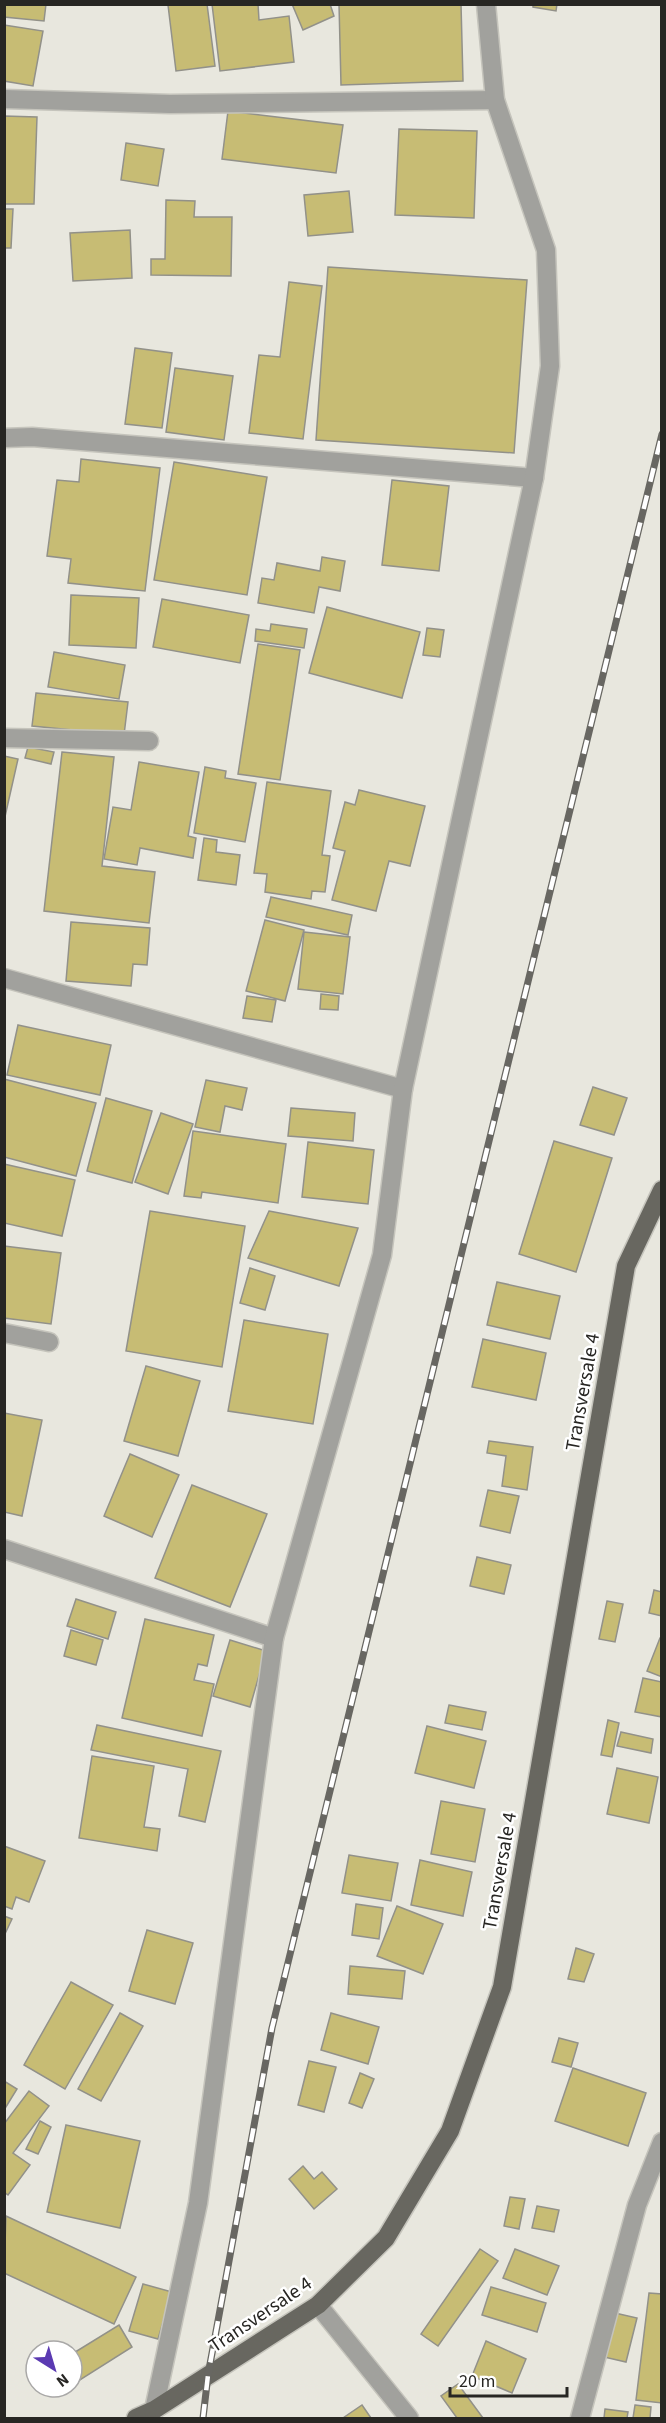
<svg xmlns="http://www.w3.org/2000/svg" width="666" height="2423" font-family="'Source Sans 3',sans-serif">
	<style>
		.building { fill: #c7bc74; stroke: #929189; stroke-width: 1.5 }
		.lines { fill: none; stroke-linecap: round; stroke-linejoin: round }
		.minor-casing { stroke: #c5c4bc; stroke-width: 21 }
		.major-casing { stroke: #c5c4bc; stroke-width: 21 }
		.minor { stroke: #a1a19d; stroke-width: 18 }
		.major { stroke: #686760; stroke-width: 18 }
		.rail-casing { stroke: #686762; stroke-width: 7 }
		.rail { stroke: #fff; stroke-width: 4.5; stroke-dasharray: 14; stroke-linecap: butt }
		.labels { text-anchor: middle; stroke-width: 5; stroke-linejoin: round; paint-order: stroke }
		.street-label { font-size: 20px; fill: #272623; stroke: #fff }
	</style>
	<rect width="100%" height="100%" fill="#e8e7de"/>
	<g class="building">
		<polygon points="4,4 46,4 44,21 4,17"/>
		<polygon points="207,4 215,66 176,71 168,5"/>
		<polygon points="212,4 258,4 259,20 289,16 294,62 220,71"/>
		<polygon points="292,4 330,4 334,16 303,30"/>
		<polygon points="339,4 461,4 463,81 341,85"/>
		<polygon points="533,4 557,4 556,11 533,7"/>
		<polygon points="4,25 43,31 33,86 4,81"/>
		<polygon points="228,111 343,125 336,173 222,159"/>
		<polygon points="4,116 37,117 34,204 4,204"/>
		<polygon points="399,129 477,131 474,218 395,215"/>
		<polygon points="126,143 164,149 158,186 121,180"/>
		<polygon points="349,191 353,232 308,236 304,195"/>
		<polygon points="166,200 195,201 194,217 232,217 231,276 151,275 151,259 165,259"/>
		<polygon points="4,209 13,209 11,248 4,248"/>
		<polygon points="130,230 132,278 73,281 70,233"/>
		<polygon points="328,267 527,280 514,453 316,440"/>
		<polygon points="289,282 322,286 303,439 249,433 259,355 280,357"/>
		<polygon points="135,348 172,353 162,428 125,424"/>
		<polygon points="175,368 233,376 224,440 166,432"/>
		<polygon points="81,459 160,468 145,591 68,583 71,559 47,556 57,480 79,482"/>
		<polygon points="174,462 267,477 247,595 154,580"/>
		<polygon points="392,480 449,486 439,571 382,565"/>
		<polygon points="322,557 345,561 340,591 319,587 314,613 258,603 262,578 274,580 277,563 320,571"/>
		<polygon points="71,595 139,598 136,648 69,645"/>
		<polygon points="162,599 249,615 240,663 153,647"/>
		<polygon points="327,607 420,632 402,698 309,673"/>
		<polygon points="271,624 307,629 304,648 255,641 256,629 270,631"/>
		<polygon points="427,628 444,630 440,657 423,655"/>
		<polygon points="258,644 300,650 280,780 238,774"/>
		<polygon points="54,652 125,665 119,699 48,687"/>
		<polygon points="36,693 128,702 124,735 32,726"/>
		<polygon points="28,747 54,752 51,764 25,758"/>
		<polygon points="62,752 114,757 102,866 155,872 149,923 44,911"/>
		<polygon points="4,756 18,759 4,821"/>
		<polygon points="139,762 199,772 188,836 196,838 193,858 140,848 137,865 104,859 113,807 131,810"/>
		<polygon points="205,767 226,771 225,778 256,783 245,842 194,833"/>
		<polygon points="267,782 331,791 322,855 330,856 325,892 312,891 311,899 265,892 267,874 254,873"/>
		<polygon points="359,790 425,806 410,866 389,861 376,911 332,900 345,851 333,848 345,802 355,805"/>
		<polygon points="204,838 217,840 216,852 240,855 236,885 198,880"/>
		<polygon points="271,897 352,915 348,935 266,917"/>
		<polygon points="265,920 304,930 285,1001 246,991"/>
		<polygon points="71,922 150,928 147,965 133,964 131,986 66,981"/>
		<polygon points="304,932 350,937 343,994 298,989"/>
		<polygon points="321,994 339,996 338,1010 320,1009"/>
		<polygon points="247,996 276,1000 272,1022 243,1018"/>
		<polygon points="18,1025 111,1045 100,1095 7,1075"/>
		<polygon points="4,1079 96,1103 76,1176 4,1157"/>
		<polygon points="206,1080 247,1088 242,1110 225,1106 220,1132 195,1127"/>
		<polygon points="593,1087 627,1098 614,1135 580,1125"/>
		<polygon points="106,1098 152,1111 132,1183 87,1171"/>
		<polygon points="291,1108 355,1113 353,1141 288,1136"/>
		<polygon points="161,1113 193,1124 168,1194 135,1182"/>
		<polygon points="193,1131 286,1144 278,1203 202,1192 201,1198 184,1196"/>
		<polygon points="554,1141 612,1158 576,1272 519,1254"/>
		<polygon points="308,1142 374,1150 368,1204 302,1197"/>
		<polygon points="4,1164 75,1180 62,1236 4,1223"/>
		<polygon points="150,1211 245,1226 222,1367 126,1351"/>
		<polygon points="269,1211 358,1228 339,1286 248,1258"/>
		<polygon points="4,1246 61,1253 51,1324 4,1318"/>
		<polygon points="250,1268 275,1276 265,1310 240,1303"/>
		<polygon points="497,1282 560,1296 550,1339 487,1325"/>
		<polygon points="244,1320 328,1334 313,1424 228,1411"/>
		<polygon points="483,1339 546,1353 536,1400 472,1387"/>
		<polygon points="146,1366 200,1381 178,1456 124,1441"/>
		<polygon points="4,1413 42,1420 22,1516 4,1512"/>
		<polygon points="489,1441 533,1447 527,1490 502,1486 506,1456 487,1453"/>
		<polygon points="130,1454 179,1475 152,1537 104,1516"/>
		<polygon points="192,1485 267,1514 230,1607 155,1578"/>
		<polygon points="488,1490 519,1496 510,1533 480,1526"/>
		<polygon points="477,1557 511,1565 504,1594 470,1586"/>
		<polygon points="654,1590 662,1592 662,1616 649,1613"/>
		<polygon points="76,1599 116,1612 108,1639 67,1626"/>
		<polygon points="607,1601 623,1604 615,1642 599,1639"/>
		<polygon points="145,1619 214,1635 207,1666 198,1664 194,1680 214,1684 202,1736 122,1718"/>
		<polygon points="71,1630 103,1640 96,1665 64,1656"/>
		<polygon points="660,1638 662,1638 662,1677 647,1671"/>
		<polygon points="230,1640 266,1651 250,1707 213,1696"/>
		<polygon points="643,1678 662,1682 662,1717 635,1712"/>
		<polygon points="449,1705 486,1712 482,1730 445,1723"/>
		<polygon points="608,1720 619,1723 612,1757 601,1755"/>
		<polygon points="97,1725 221,1751 205,1822 179,1816 188,1769 91,1750"/>
		<polygon points="427,1726 486,1741 474,1788 415,1773"/>
		<polygon points="621,1732 653,1739 651,1753 617,1746"/>
		<polygon points="92,1756 154,1766 144,1827 160,1829 157,1851 79,1838"/>
		<polygon points="617,1768 658,1777 649,1823 607,1814"/>
		<polygon points="441,1801 485,1809 475,1862 431,1854"/>
		<polygon points="4,1846 45,1861 29,1902 16,1897 12,1909 4,1906"/>
		<polygon points="349,1855 398,1863 391,1901 342,1893"/>
		<polygon points="420,1860 472,1872 463,1916 411,1905"/>
		<polygon points="356,1904 383,1908 379,1939 352,1935"/>
		<polygon points="397,1906 443,1924 423,1974 377,1956"/>
		<polygon points="4,1916 12,1919 4,1936"/>
		<polygon points="147,1930 193,1943 175,2004 129,1991"/>
		<polygon points="576,1948 594,1954 584,1982 568,1979"/>
		<polygon points="350,1966 405,1971 402,1999 348,1994"/>
		<polygon points="71,1982 113,2005 65,2089 24,2065"/>
		<polygon points="120,2013 143,2026 101,2101 78,2089"/>
		<polygon points="331,2013 379,2027 368,2064 321,2050"/>
		<polygon points="559,2038 578,2043 571,2067 552,2062"/>
		<polygon points="309,2061 336,2067 324,2112 298,2105"/>
		<polygon points="573,2068 646,2093 628,2146 555,2121"/>
		<polygon points="360,2073 374,2079 362,2108 349,2103"/>
		<polygon points="4,2081 17,2089 4,2110"/>
		<polygon points="29,2091 49,2106 13,2153 30,2165 8,2195 4,2192 4,2124"/>
		<polygon points="40,2121 51,2127 38,2154 26,2149"/>
		<polygon points="66,2125 140,2141 120,2228 47,2212"/>
		<polygon points="303,2166 314,2179 322,2172 337,2189 314,2209 289,2179"/>
		<polygon points="510,2197 525,2199 519,2229 504,2226"/>
		<polygon points="537,2206 559,2210 554,2232 532,2228"/>
		<polygon points="6,2216 136,2277 114,2324 4,2273"/>
		<polygon points="480,2249 498,2261 438,2346 421,2334"/>
		<polygon points="515,2249 559,2266 547,2295 503,2278"/>
		<polygon points="143,2284 172,2292 158,2339 129,2331"/>
		<polygon points="491,2287 546,2303 537,2332 482,2315"/>
		<polygon points="649,2293 662,2294 662,2403 636,2400"/>
		<polygon points="615,2313 637,2318 626,2362 604,2357"/>
		<polygon points="119,2325 132,2347 72,2385 72,2354"/>
		<polygon points="486,2341 526,2359 512,2393 472,2376"/>
		<polygon points="458,2384 483,2418 457,2418 441,2396"/>
		<polygon points="362,2405 371,2418 343,2418"/>
		<polygon points="635,2405 651,2407 650,2418 633,2418"/>
		<polygon points="605,2409 628,2412 627,2418 604,2418"/>
	</g>
	<g class="lines">
		<g class="minor-casing">
			<g id="minor">
				<polyline points="4,99 170,104 495,100"/>
				<polyline points="4,438 32,437 534,478"/>
				<polyline points="4,738 149,741"/>
				<polyline points="4,978 403,1089"/>
				<polyline points="4,1333 49,1342"/>
				<polyline points="4,1549 274,1638"/>
				<polyline points="318,2305 409,2418"/>
				<polyline points="154,2410 198,2203 274,1638 382,1255 403,1089 534,478 550,366 546,250 495,100 486,4"/>
				<polyline points="580,2418 637,2205 662,2142"/>
			</g>
		</g>
		<g class="major-casing">
			<polyline id="major" points="136,2418 154,2410 318,2305 386,2238 450,2131 502,1987 626,1266 662,1190"/>
		</g>
		<use href="#minor" class="minor"/>
		<use href="#major" class="major"/>
		<g class="rail-casing">
			<polyline id="rail" points="203,2418 208,2375 272,2028 662,434"/>
		</g>
		<use href="#rail" class="rail"/>
	</g>
	<g class="labels">
		<g class="street-label">
			<text transform="translate(582 1392) rotate(-80)" y="7">Transversale 4</text>
			<text transform="translate(499 1871) rotate(-80)" y="7">Transversale 4</text>
			<text transform="translate(260 2314) rotate(-34)" y="7">Transversale 4</text>
		</g>
	</g>
	<rect width="666" height="2423" fill="none" stroke="#272623" stroke-width="12"/>
	<g transform="translate(54 2369) rotate(143)"><circle r="28" fill="#ffffff" stroke="#a9a8a7" stroke-width="1.5"/>
	<path d="M0-4.5L10 22L0 15L-10 22Z" fill="#5b3ab2"/>
	<text y="-9" font-size="16" font-weight="bold" text-anchor="middle" fill="#272623">N</text>
	</g>
	<path d="M450 2387v9h117v-9" fill="none" stroke="#272623" stroke-width="3"/>
	<text x="459" y="2387" font-size="18" fill="#272623" stroke="#ffffff" stroke-width="4.5" paint-order="stroke">20 m</text>
</svg>
